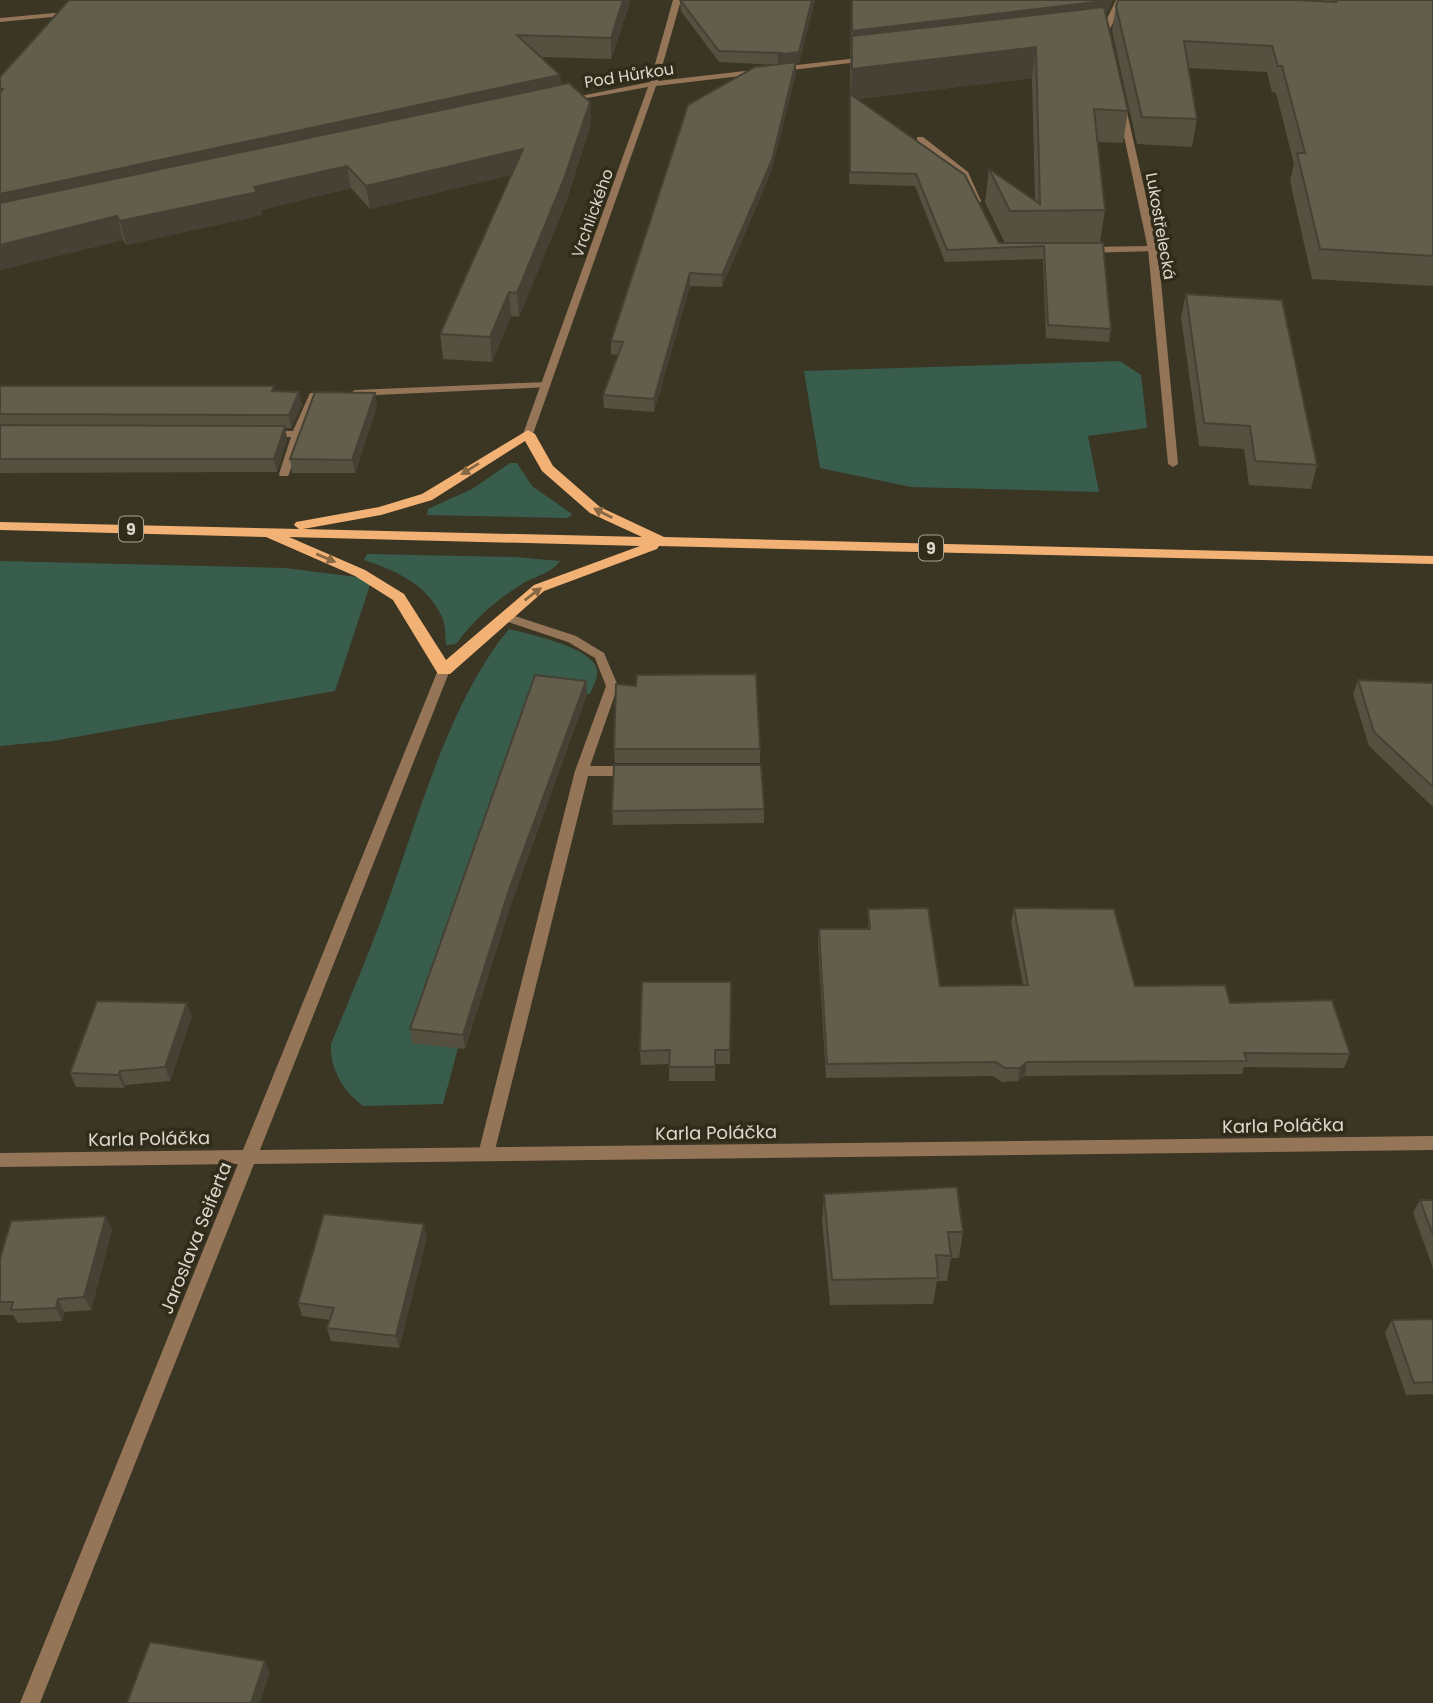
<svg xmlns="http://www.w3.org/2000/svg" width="1433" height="1703" font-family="Poppins,sans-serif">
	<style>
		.green { fill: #395d4c }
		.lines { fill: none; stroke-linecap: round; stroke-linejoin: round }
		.lane { fill: #947558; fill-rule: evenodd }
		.street { fill: #947558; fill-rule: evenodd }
		.primary { fill: #f3b275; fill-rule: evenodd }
		.wall { fill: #555040; fill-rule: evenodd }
		.shaded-wall { fill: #454134 }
		.building { fill: #635d4b; stroke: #454134; stroke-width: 2 }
		.oneway { fill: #886843 }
		.labels { text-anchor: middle; stroke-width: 7; stroke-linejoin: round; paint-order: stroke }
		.far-street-label { font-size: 16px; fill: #dcd8ce; stroke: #312b1a }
		.shield { fill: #312b1a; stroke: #a9a498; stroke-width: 2 }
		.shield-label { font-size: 16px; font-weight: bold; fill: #dcd8ce }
		.street-label { font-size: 18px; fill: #dcd8ce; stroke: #312b1a }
	</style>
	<rect width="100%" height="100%" fill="#3b3524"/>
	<g class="green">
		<polygon points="1120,361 1141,375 1147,428 1088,436 1099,492 911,487 820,468 804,371"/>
		<polygon points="510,463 517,463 532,486 572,514 568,518 427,515 428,509 472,489"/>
		<path d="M 367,554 L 515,557 L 560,561 C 552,573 533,577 522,584 C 496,600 474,620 456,644 L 446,645 C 445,636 446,625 442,617 C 428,585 395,570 364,560 Z"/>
		<polygon points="0,561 285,568 372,579 335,691 53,741 0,746"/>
		<path d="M 509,629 C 529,634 589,647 596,667 C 600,676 593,686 590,694 L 580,694 L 419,1021 L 412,1043 L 458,1048 L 443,1104 L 363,1106 C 343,1091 330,1069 331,1044 C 352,993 374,942 392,890 C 421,807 453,696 509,629 Z"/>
	</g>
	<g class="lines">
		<g class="lane">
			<polygon points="917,137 923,137 968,172 981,201 980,203 973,201 961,175 917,141"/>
			<polygon points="1153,246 1156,247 1156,251 1084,253 1079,250 1084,247"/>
			<polygon points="546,382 550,383 550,387 355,396 350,393 355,390"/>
			<polygon points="332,392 337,395 336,397 318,398 302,434 289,474 288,476 280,476 279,474 291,437 269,437 264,434 269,431 293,431 310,393"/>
			<polygon points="506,613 576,636 604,653 618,686 590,766 633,766 640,771 633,776 588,776 494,1154 492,1159 486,1161 480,1159 478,1154 575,771 606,686 595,658 568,642 502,620 500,617 502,614"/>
		</g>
		<g class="street">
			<polygon points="673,0 681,0 658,81 867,57 871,59 867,61 656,86 533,434 528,437 524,436 523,434 648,87 565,102 561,100 650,82"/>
			<polygon points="1116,0 1124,0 1109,31 1111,40 1104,42 1101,31"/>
			<polygon points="76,11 76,15 73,15 0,22 0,18"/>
			<polygon points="1122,106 1126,108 1158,249 1178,464 1173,467 1168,464 1148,249 1118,108"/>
			<polygon points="444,666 450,670 260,1150 1433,1136 1433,1150 254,1164 40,1703 20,1703 238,1164 0,1167 0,1153 243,1150 438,670"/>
		</g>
		<path class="primary" d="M 528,430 L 535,434 L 553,466 L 600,507 L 664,537 L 1433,556 L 1433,564 L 659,546 L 657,549 L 544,591 L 450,674 L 438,674 L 393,600 L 355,576 L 266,537 L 0,530 L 0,522 L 299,529 L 294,525 L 296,522 L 379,507 L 422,494 ZM 525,441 L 542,471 L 590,513 L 642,537 L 303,529 L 381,515 L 432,500 ZM 289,537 L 640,546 L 534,585 L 446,660 L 404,594 L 365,570 Z"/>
	</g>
	<g class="wall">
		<polygon points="680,0 815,0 799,63 796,63 796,74 771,172 722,287 690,286 654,412 604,408 603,395 618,355 611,354 611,341 778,65 719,62 681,11"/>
		<path d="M 851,0 L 1113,0 L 1106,14 L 1128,111 L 1123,143 L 1098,142 L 1105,210 L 1100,243 L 1111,329 L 1109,342 L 1046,338 L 1043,259 L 945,262 L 915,186 L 849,184 ZM 1032,78 L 1035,200 L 989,169 L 985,202 L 1005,243 L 999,243 L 858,99 Z"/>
		<polygon points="1321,0 1433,0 1433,286 1312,279 1290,181 1294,164 1276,93 1272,92 1267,72 1189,68 1197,119 1192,147 1137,144 1112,31 1116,6 1322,1"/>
		<polygon points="630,2 611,59 541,57 560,75 561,84 590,102 591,124 566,202 519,317 511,316 492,362 443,359 440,334 511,175 370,209 351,188 261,210 262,215 126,245 123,240 0,270 0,77"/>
		<polygon points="1186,294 1317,465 1311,489 1249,485 1244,449 1199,446 1181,317"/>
		<polygon points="0,386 275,391 302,405 291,428 285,428 287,440 277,472 0,473"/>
		<polygon points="377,406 355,473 292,473 290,459"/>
		<polygon points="1358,680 1433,683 1433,807 1369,746 1353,694"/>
		<polygon points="587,694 510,907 465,1049 412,1043 410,1029"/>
		<polygon points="614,749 760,749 760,763 615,763"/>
		<polygon points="764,809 764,823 613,825 612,811"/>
		<polygon points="1014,908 1135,986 1230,1003 1350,1054 1344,1068 1244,1067 1242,1074 1025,1076 1018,1081 1002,1082 993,1076 826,1078 818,943 819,929 868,929 868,909 940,986 1023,985 1011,922"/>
		<polygon points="731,982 730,1064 715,1064 715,1081 669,1081 669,1064 641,1065 640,1051"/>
		<polygon points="192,1016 170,1081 125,1085 124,1088 76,1087 70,1073"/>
		<polygon points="824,1194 963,1232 959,1258 951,1258 947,1281 937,1281 933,1304 830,1305 822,1220"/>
		<polygon points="1420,1200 1433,1200 1433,1268 1413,1213"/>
		<polygon points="112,1230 91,1310 64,1312 62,1321 18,1323 13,1315 0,1315 0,1259"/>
		<polygon points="427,1237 399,1348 331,1341 327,1328 330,1320 302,1316 298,1303"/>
		<polygon points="1433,1319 1433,1394 1406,1395 1385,1333 1392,1320"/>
	</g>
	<g class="shaded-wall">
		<polygon points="623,0 630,0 630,2 611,59 611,38"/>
		<polygon points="812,0 815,0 799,63 796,63 796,74 771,172 722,287 722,275 778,66 778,55 799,52"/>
		<polygon points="1105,0 1113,0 1100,27 852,36 850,57 852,31"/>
		<polygon points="1036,47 1032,78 850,100 852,69"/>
		<polygon points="560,75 562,97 0,218 0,194"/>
		<polygon points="590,102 591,124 566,202 519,317 517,293"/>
		<polygon points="523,149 524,172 370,209 366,186"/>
		<polygon points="347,166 351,188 261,210 262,215 126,245 120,221 254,187"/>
		<polygon points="117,216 123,240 0,270 0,245"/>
		<polygon points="690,273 690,286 654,412 654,399"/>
		<polygon points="509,292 511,316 492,362 490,337"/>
		<polygon points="299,392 302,405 291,428 289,415"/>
		<polygon points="375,393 377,406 355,473 352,460"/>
		<polygon points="285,426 287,440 277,472 274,459"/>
		<polygon points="586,681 587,694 510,907 465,1049 463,1035 508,893"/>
		<polygon points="187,1003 192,1016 170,1081 165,1067"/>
		<polygon points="1027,1062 1025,1076 1018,1081 1020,1068"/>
		<polygon points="120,1071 125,1085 124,1088 118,1075"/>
		<polygon points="106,1216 112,1230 91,1310 84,1297"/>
		<polygon points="424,1224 427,1237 399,1348 396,1336"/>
		<polygon points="58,1299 64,1312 62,1321 56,1308"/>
		<polygon points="265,1661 270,1672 260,1703 251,1703"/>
	</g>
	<g class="building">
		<polygon points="69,0 623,0 611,38 517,35 560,75 0,194 0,93 3,89 0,89 0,77"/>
		<polygon points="680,0 812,0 799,52 778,55 781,53 719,51"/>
		<polygon points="852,0 1105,0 1104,1 852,31"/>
		<polygon points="1118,0 1295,0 1336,2 1335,0 1433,0 1433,256 1320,249 1297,153 1305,153 1282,66 1278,66 1272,46 1184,41 1197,119 1142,117 1116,6"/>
		<polygon points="1104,7 1128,111 1094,109 1105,210 1010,211 989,169 1040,204 1036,47 852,69 852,36"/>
		<polygon points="796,62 772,160 722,275 690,273 654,399 603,395 623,342 611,341 688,105 755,67"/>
		<polygon points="569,83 590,102 564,179 517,293 509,292 490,337 440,334 523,149 366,186 347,166 254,187 257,192 120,221 117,216 0,245 0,203"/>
		<polygon points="850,94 965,175 999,243 1103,243 1111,329 1048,325 1044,246 947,250 916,174 850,172"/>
		<polygon points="1186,294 1282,300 1317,465 1255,461 1250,426 1204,423"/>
		<polygon points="0,386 274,386 272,391 299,392 289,415 0,414"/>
		<polygon points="315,392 375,393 352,460 290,459"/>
		<polygon points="0,425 285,426 274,459 0,459"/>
		<polygon points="756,674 760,749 614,749 616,684 636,686 637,675"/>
		<polygon points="535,675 586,681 508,893 463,1035 410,1029"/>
		<polygon points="1358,680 1433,683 1433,787 1374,732"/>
		<polygon points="614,765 761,765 764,809 612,811"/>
		<polygon points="928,908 940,986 1028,985 1014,908 1114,909 1135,986 1225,985 1230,1003 1332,1000 1350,1054 1244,1053 1247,1061 1027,1062 1020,1068 1005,1068 996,1062 827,1064 819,929 870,929 868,909"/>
		<polygon points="642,982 731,982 730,1050 715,1050 715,1067 669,1067 670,1050 640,1051"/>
		<polygon points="97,1001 187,1003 165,1067 120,1071 118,1075 70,1073"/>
		<polygon points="957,1187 963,1232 948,1232 951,1256 936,1255 938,1278 832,1280 824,1194"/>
		<polygon points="1420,1200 1433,1200 1433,1235"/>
		<polygon points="324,1214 424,1224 396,1336 327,1328 334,1308 298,1303"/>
		<polygon points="106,1216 84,1297 58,1299 56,1308 11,1310 13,1302 0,1302 0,1259 11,1221"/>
		<polygon points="1433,1319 1433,1382 1414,1383 1392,1320"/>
		<polygon points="150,1642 265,1661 251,1703 127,1703"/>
	</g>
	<defs><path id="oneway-solid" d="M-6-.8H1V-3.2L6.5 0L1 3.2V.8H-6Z" transform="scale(1.75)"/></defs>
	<g class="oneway">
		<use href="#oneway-solid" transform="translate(470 469) rotate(148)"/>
		<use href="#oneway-solid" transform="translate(603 513) rotate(-153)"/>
		<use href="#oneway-solid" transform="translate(326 558) rotate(23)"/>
		<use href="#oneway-solid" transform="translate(533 594) rotate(-37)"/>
	</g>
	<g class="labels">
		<g class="far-street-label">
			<text transform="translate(629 75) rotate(-9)" y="6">Pod Hůrkou</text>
			<text transform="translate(592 213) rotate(-70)" y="6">Vrchlického</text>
			<text transform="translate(1161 226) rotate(80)" y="6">Lukostřelecká</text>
		</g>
		<g class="shield">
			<rect x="119" y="516.5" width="24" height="25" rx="5"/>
			<rect x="919" y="535.5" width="24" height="25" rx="5"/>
		</g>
		<g class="shield-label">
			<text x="131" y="535">9</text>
			<text x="931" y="554">9</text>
		</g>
		<g class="street-label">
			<text transform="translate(1283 1126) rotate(-1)" y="6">Karla Poláčka</text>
			<text transform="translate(716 1133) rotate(-1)" y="6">Karla Poláčka</text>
			<text transform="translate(149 1139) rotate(-1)" y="6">Karla Poláčka</text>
			<text transform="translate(196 1238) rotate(-68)" y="6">Jaroslava Seiferta</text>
		</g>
	</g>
</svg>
